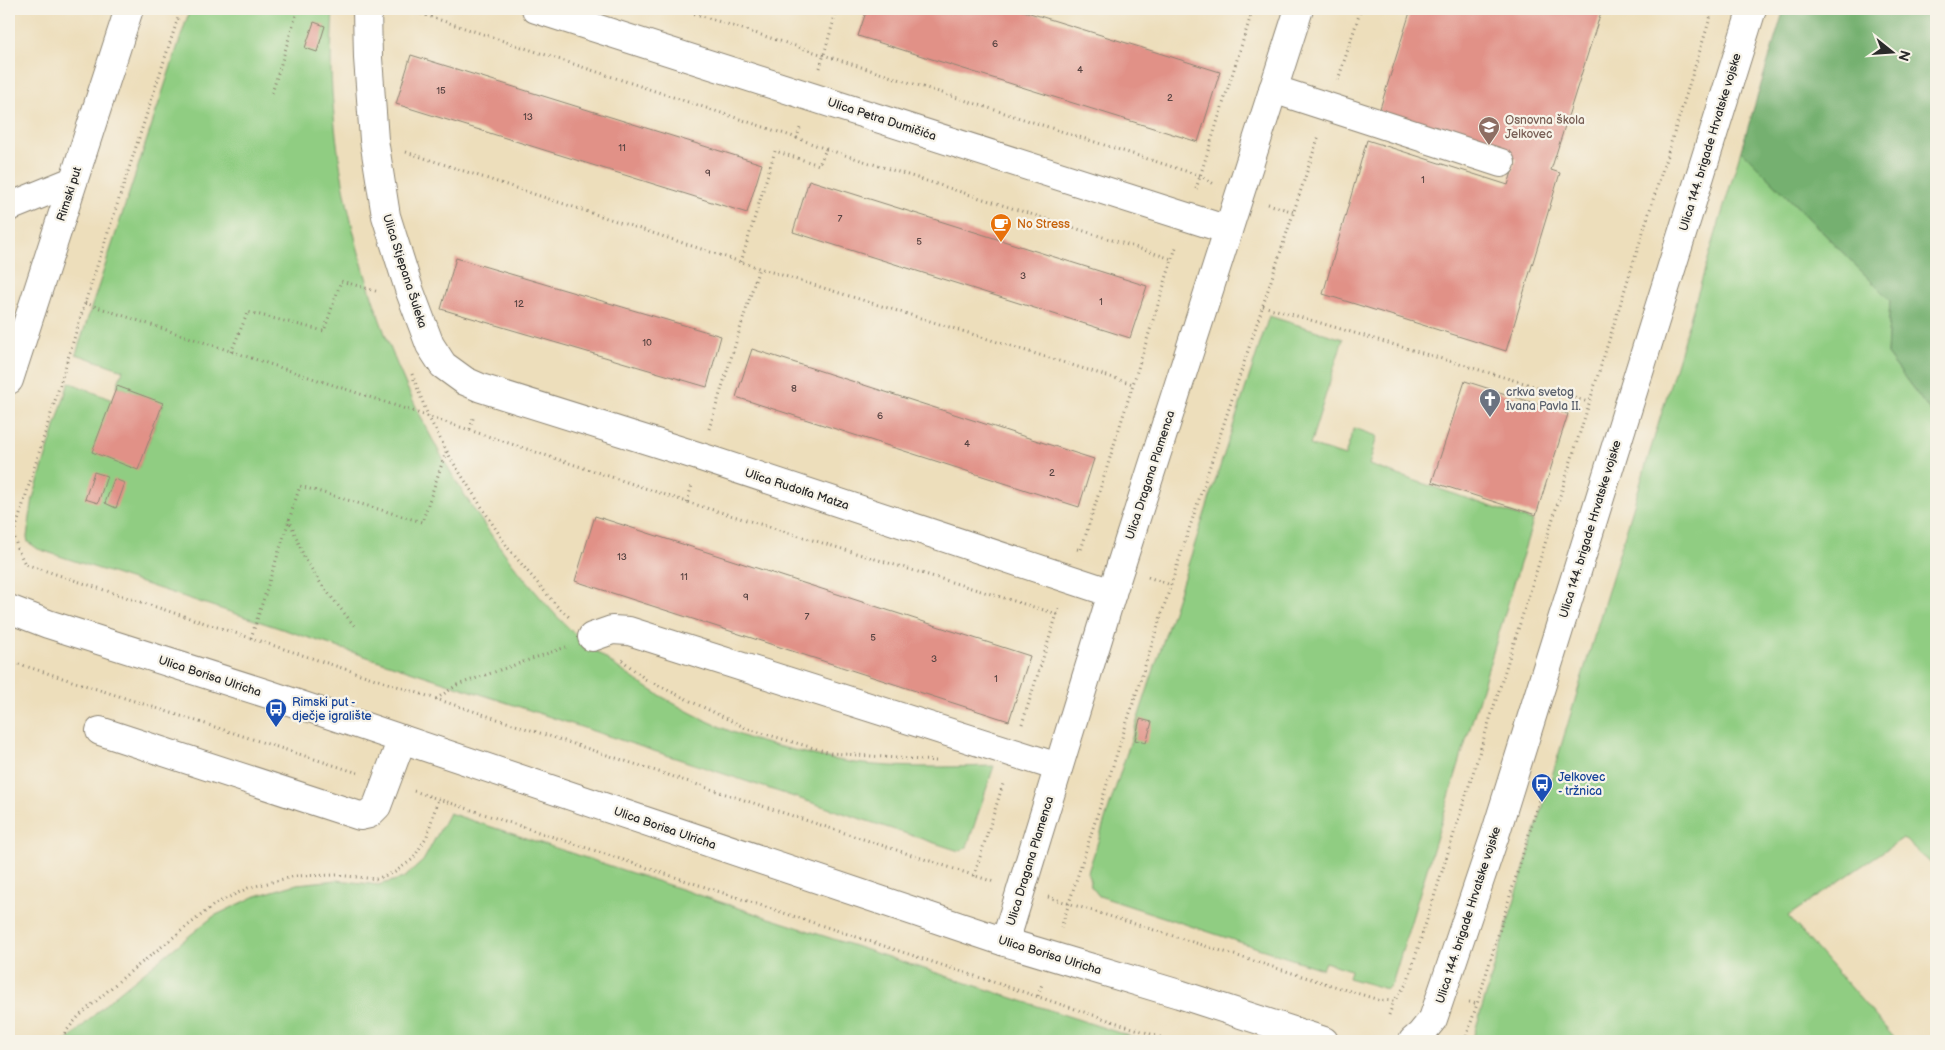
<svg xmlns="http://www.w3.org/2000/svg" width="1945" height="1050" font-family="'Balsamiq Sans',sans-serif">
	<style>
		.green { fill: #90cd82; stroke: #5e7c56 }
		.forest { fill: #74b070; stroke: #506e4e }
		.building { fill: #e19187 }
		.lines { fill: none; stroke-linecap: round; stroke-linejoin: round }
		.minor-casing { stroke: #8c8473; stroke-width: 30 }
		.path { stroke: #8c8473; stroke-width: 3; stroke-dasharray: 1 4; stroke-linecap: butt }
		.minor { stroke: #fff; stroke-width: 28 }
		.labels { text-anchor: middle; stroke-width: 4.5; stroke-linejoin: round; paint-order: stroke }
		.number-label { font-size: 10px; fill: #584442 }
		.street-label { font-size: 12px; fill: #2b2b2b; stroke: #f7f3e8 }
		.education-label { font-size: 12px; fill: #785e54; stroke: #f7f3e8; text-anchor: start }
		.food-label { font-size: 12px; fill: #c56008; stroke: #f7f3e8; text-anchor: start }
		.worship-label { font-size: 12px; fill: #5b616d; stroke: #f7f3e8; text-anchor: start }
		.transit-label { font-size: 12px; fill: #164399; stroke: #f7f3e8; text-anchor: start }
	</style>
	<rect width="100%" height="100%" fill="#f7f3e8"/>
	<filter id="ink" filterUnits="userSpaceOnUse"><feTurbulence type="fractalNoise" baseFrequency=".02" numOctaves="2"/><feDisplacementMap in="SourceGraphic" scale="10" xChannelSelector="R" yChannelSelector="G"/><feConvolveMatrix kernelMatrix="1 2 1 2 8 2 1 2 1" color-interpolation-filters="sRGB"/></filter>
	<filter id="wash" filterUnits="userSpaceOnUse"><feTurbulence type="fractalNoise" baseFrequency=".0096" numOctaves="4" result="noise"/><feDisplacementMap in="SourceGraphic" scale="20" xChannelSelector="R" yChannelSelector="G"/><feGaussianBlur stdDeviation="1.12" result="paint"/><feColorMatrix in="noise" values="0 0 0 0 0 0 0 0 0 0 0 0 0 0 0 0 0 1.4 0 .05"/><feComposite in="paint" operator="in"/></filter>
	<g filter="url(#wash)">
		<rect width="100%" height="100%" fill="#eddebb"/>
		<g class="green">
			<path d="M 190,9 L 333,9 C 332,30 331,51 331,72 C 333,123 340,176 352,225 C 382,353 441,476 524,578 C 541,598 558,620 579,637 C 629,680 688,716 750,739 C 763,743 776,746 789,749 C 817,756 845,763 874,765 C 914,768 954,767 994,766 L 967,847 L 961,851 L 956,850 L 38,549 L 28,542 L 27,537 L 33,498 L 69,382 L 112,400 L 138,469 L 163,404 L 117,386 L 123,370 L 76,354 Z"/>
			<polygon points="1741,150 1890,300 1887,354 1936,419 1936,868 1903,838 1788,916 1897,1041 1472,1041"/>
			<polygon points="1269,316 1343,339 1310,445 1345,456 1354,428 1377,436 1369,465 1533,521 1392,984 1387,989 1348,978 1350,970 1325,962 1322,969 1099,896 1091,886 1088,872"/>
			<polygon points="449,813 1144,1041 67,1041 112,998 214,916 256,896 297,884 337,880 378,885 404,878 423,861"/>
		</g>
		<polygon class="forest" points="1784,9 1936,9 1936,419 1887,354 1890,300 1741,150"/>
		<g id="blocks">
			<g class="building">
				<polygon points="867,9 1017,9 1220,72 1198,142 858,36"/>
				<polygon points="1411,9 1602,9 1551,170 1560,173 1506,351 1323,294 1367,140 1508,185 1516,159 1378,115"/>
				<polygon points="314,22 325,26 317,52 305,48"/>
				<polygon points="411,55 762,164 747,213 396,104"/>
				<polygon points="809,180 1147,286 1130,338 793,232"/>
				<polygon points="456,258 721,336 707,387 441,309"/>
				<polygon points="752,349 1094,459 1079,507 736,397"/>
				<polygon points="1465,381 1568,414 1536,515 1432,482"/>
				<polygon points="117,386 163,403 138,470 92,452"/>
				<polygon points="94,472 107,476 98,503 85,499"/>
				<polygon points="114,479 125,483 116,508 105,503"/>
				<polygon points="595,516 1030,656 1009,721 575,581"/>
				<polygon points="1140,719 1152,722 1146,743 1135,740"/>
			</g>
		</g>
	</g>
	<g filter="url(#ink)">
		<use href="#blocks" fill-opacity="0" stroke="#8c8473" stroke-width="1"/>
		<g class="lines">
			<g class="minor-casing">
				<g id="minor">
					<polyline points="367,9 368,58 374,140 386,216 409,289 430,345 443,365 465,381 481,388 701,457 1112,593"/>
					<polyline points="536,9 1228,230"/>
					<polyline points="1273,89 1501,163"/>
					<polyline points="9,207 73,181"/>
					<polyline points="9,380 129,9"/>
					<polyline points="9,609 48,624 268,694 1005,942 1179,994 1324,1041"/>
					<polyline points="592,637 612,630 629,631 1058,767"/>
					<polyline points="100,731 360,816 369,814 377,806 402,739"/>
					<polyline points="1005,942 1112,593 1299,9"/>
					<polyline points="1413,1041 1420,1035 1433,1019 1495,835 1752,9"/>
				</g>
			</g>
			<g class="path">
				<polyline points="181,9 85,303 14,534 17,548 25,564 994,882"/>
				<polyline points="407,9 797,138"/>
				<polyline points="680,9 1201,176 1214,184"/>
				<polyline points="820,68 837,9"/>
				<polyline points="1338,80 1361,9"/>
				<polyline points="272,93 298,9"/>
				<polyline points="826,149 1172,259"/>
				<polyline points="406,152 759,268 1133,384"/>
				<polyline points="1196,189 1253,9"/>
				<polyline points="1268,204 1294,212"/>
				<polyline points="741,262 775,151 819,165 826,149 797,138 801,125"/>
				<polyline points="85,303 687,502 1057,614 1060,606"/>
				<polyline points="1263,306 1588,402"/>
				<polyline points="231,352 248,312 324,331 341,281 379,292"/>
				<polyline points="412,374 428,416 451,459 508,548 556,605 570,618"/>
				<polyline points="470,429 474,415"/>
				<polyline points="709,429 759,268"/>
				<polyline points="687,502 692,485"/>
				<polyline points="289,519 304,557 321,584 356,628"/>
				<polyline points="1077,549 1081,550 1177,244"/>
				<polyline points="1148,577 1171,585"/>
				<polyline points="251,638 300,486 422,522 446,452"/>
				<polyline points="622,660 645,679 748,729 831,753 936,761"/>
				<polyline points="19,664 358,773"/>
				<polyline points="436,699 457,685 566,647"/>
				<polyline points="1022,724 1057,614"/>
				<polyline points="414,791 1172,1041"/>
				<polyline points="974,876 1004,781"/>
				<polyline points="1048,897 1379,1000 1394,1001 1407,983 1713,9"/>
				<polyline points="1061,928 1177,566 1319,135"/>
				<polyline points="1038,996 1042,984"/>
				<polyline points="1469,1002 1477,1004 1540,798"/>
				<polyline points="1389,1015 1394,1001"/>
				<polyline points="58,1041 78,1017 120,980 215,904 248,888 295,876 337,875 376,879 395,872 413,859 427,836 438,799"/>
				<polyline points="1465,1041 1477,1004"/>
			</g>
			<use href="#minor" class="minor"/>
		</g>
	</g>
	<defs>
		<g id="school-pin" transform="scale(1.125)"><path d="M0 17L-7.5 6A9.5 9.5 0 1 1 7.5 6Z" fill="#8d6e63" stroke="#f7f3e8"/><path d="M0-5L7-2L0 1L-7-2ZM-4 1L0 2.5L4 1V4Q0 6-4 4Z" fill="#fff"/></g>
		<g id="cafe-pin" transform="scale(1.125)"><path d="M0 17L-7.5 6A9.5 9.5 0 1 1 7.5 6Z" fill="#e8710a" stroke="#f7f3e8"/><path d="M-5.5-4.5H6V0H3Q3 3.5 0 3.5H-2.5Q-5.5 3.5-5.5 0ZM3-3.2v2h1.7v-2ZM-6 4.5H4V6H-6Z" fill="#fff"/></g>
		<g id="church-pin" transform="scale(1.125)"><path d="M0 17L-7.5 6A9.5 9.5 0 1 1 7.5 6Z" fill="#6b7280" stroke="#f7f3e8"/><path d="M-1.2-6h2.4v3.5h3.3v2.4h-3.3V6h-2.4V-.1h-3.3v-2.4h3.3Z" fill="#fff"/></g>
		<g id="bus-pin" transform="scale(1.125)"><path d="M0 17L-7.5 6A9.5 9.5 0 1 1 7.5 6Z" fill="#1a4fb4" stroke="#f7f3e8"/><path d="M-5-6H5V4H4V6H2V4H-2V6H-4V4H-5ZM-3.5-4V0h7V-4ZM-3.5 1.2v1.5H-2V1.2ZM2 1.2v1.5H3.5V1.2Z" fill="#fff"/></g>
	</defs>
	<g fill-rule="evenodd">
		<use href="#school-pin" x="1489" y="127"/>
		<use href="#cafe-pin" x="1001" y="224"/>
		<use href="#church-pin" x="1490" y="399"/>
		<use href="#bus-pin" x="276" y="709"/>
		<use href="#bus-pin" x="1542" y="784"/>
	</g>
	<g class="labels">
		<g class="number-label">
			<text x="995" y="47">6</text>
			<text x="1080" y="73">4</text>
			<text x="441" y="94">15</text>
			<text x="1170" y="101">2</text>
			<text x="528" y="120">13</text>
			<text x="622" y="151">11</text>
			<text x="708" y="176">9</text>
			<text x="1423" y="183">1</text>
			<text x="840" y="222">7</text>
			<text x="919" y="245">5</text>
			<text x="1023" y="279">3</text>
			<text x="1101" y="305">1</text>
			<text x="519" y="307">12</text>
			<text x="647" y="346">10</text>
			<text x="794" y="392">8</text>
			<text x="880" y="419">6</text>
			<text x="967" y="447">4</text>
			<text x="1052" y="476">2</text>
			<text x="622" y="560">13</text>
			<text x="684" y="580">11</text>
			<text x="746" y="600">9</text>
			<text x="807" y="620">7</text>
			<text x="873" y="641">5</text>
			<text x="934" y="662">3</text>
			<text x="996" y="682">1</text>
		</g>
		<g class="street-label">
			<text transform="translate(882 119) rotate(18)" y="4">Ulica Petra Dumičića</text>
			<text transform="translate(1710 142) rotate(-73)" y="4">Ulica 144. brigade Hrvatske vojske</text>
			<text transform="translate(69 194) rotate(-72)" y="4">Rimski put</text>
			<text transform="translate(405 271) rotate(72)" y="4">Ulica Stjepana Šuleka</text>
			<text transform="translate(1150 475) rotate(-72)" y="4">Ulica Dragana Plamenca</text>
			<text transform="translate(797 489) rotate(18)" y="4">Ulica Rudolfa Matza</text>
			<text transform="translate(1590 529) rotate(-73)" y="4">Ulica 144. brigade Hrvatske vojske</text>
			<text transform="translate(210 676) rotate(18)" y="4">Ulica Borisa Ulricha</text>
			<text transform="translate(665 828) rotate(19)" y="4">Ulica Borisa Ulricha</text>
			<text transform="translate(1030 861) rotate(-73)" y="4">Ulica Dragana Plamenca</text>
			<text transform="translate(1468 915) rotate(-72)" y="4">Ulica 144. brigade Hrvatske vojske</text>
			<text transform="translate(1050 955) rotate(17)" y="4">Ulica Borisa Ulricha</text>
		</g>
		<g class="education-label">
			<text x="1505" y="124">Osnovna škola<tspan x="1505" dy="14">Jelkovec</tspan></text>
		</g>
		<g class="food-label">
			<text x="1017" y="228">No Stress</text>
		</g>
		<g class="worship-label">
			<text x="1506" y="396">crkva svetog<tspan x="1506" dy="14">Ivana Pavla II.</tspan></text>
		</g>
		<g class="transit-label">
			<text x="292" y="706">Rimski put -<tspan x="292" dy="14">dječje igralište</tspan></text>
			<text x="1558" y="781">Jelkovec<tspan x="1558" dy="14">- tržnica</tspan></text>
		</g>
	</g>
	<rect width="1945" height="1050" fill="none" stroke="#f7f3e8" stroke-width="30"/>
	<g transform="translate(1892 52) rotate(107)" stroke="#f7f3e8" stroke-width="4" paint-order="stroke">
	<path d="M0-4L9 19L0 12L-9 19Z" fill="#2b2b2b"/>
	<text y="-8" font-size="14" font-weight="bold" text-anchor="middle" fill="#2b2b2b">N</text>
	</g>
</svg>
